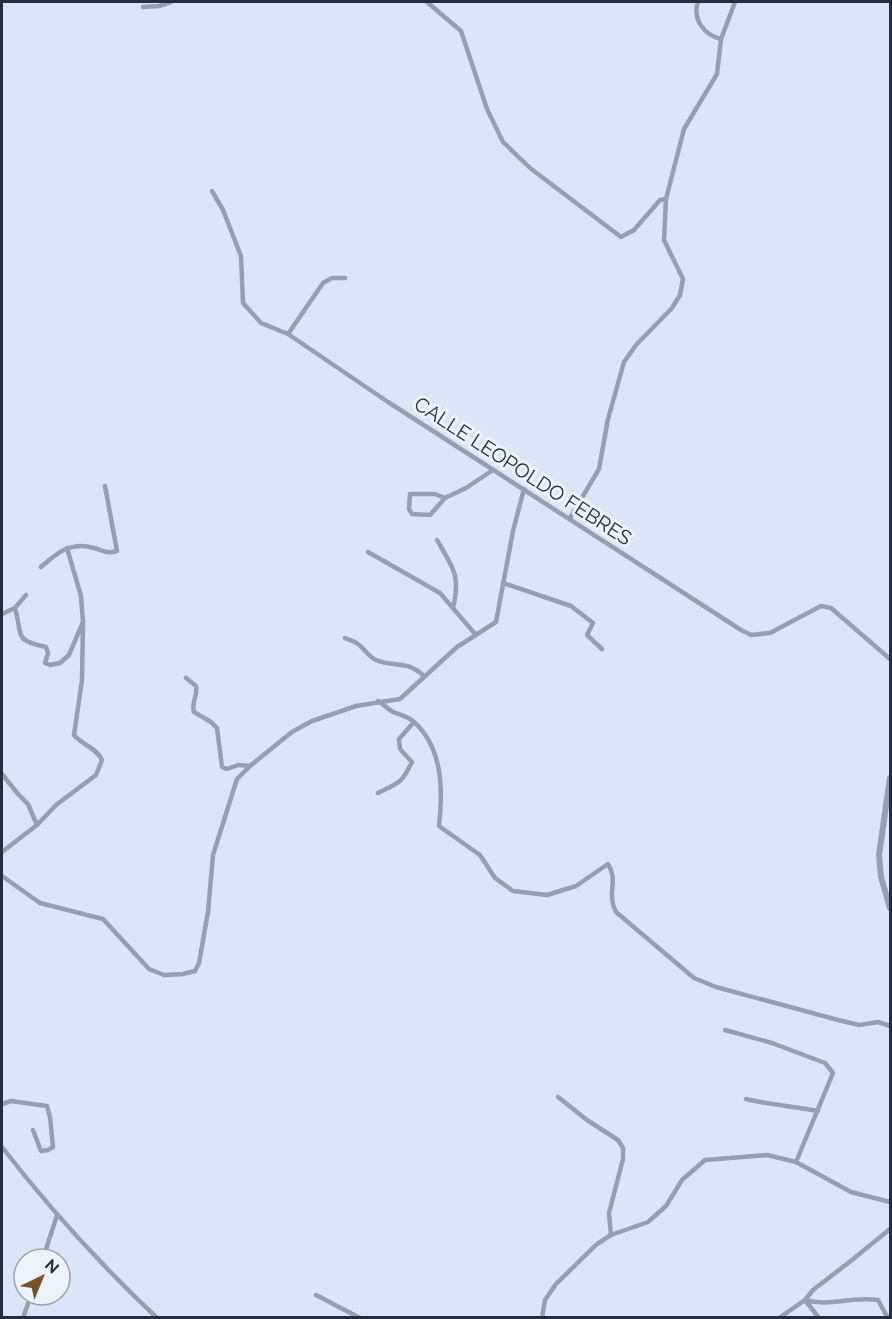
<svg xmlns="http://www.w3.org/2000/svg" width="892" height="1319" font-family="Raleway,sans-serif">
	<style>
		.lines { fill: none; stroke-linecap: round; stroke-linejoin: round }
		.minor { stroke: #93a0b3; stroke-width: 4.5 }
		.tertiary { stroke: #93a0b3; stroke-width: 6 }
		.labels { text-anchor: middle; stroke-width: 6; stroke-linejoin: round; paint-order: stroke }
		.street-label { font-size: 20px; fill: #222f3f; stroke: #ecf3fc }
	</style>
	<rect width="100%" height="100%" fill="#d9e6f8"/>
	<g class="lines">
		<g class="minor">
			<polyline points="427,2 461,31 487,109 503,142 530,168 621,237 634,230 660,200 666,199"/>
			<path d="M 698,2 C 692,19 704,35 721,39"/>
			<polyline points="143,7 159,6 171,2"/>
			<polyline points="212,191 223,210 241,256 243,303 261,323 288,334 388,402 741,630 751,635 770,633 821,606 831,608 890,659"/>
			<polyline points="288,334 323,283 332,278 345,278"/>
			<polyline points="445,498 435,494 410,494 409,509 412,514 430,515 445,498 466,488 493,470"/>
			<polyline points="570,518 599,469 608,419 624,362 636,345 672,308 680,295 683,279 664,240 666,199 684,129 717,74 721,39 735,2"/>
			<path d="M 437,540 C 453,568 461,575 453,608"/>
			<polyline points="368,552 440,593 476,635"/>
			<path d="M 41,567 C 58,552 71,541 94,548 C 103,551 108,554 117,551 L 105,486"/>
			<polyline points="503,583 571,606 593,623 587,635 602,649"/>
			<path d="M 26,595 L 15,608 C 23,636 13,640 46,647 L 48,653 L 45,663 L 50,665 L 60,663 L 69,655 L 83,622 L 81,596 L 67,548"/>
			<polyline points="2,614 15,608"/>
			<path d="M 345,638 C 349,640 354,641 358,644 C 365,649 368,656 376,660 C 395,668 405,659 424,676"/>
			<path d="M 186,678 L 196,686 C 198,696 191,702 194,712 L 211,722 L 217,728 L 222,767 L 227,769 L 238,765 L 250,766"/>
			<path d="M 378,701 C 383,704 388,709 393,712 C 400,715 407,716 414,722 C 443,748 443,790 439,826 L 480,855 L 495,878 L 513,891 L 547,895 L 576,886 L 608,864 C 619,881 606,893 616,912 L 694,978 L 716,987 L 838,1020 L 859,1025 L 878,1022 L 890,1026"/>
			<polyline points="2,774 18,794 28,804 37,825"/>
			<path d="M 378,793 C 400,782 401,784 412,762 L 400,749 L 399,739 L 414,722"/>
			<path d="M 2,852 L 37,825 L 56,805 L 96,775 L 102,760 C 97,748 82,745 74,735 L 82,680 L 83,622"/>
			<polyline points="2,876 40,903 103,919 149,969 164,975 183,974 195,971 199,963 208,912 213,855 237,779 250,766 292,732 312,721 356,706 400,699 457,647 496,622 513,531 524,489"/>
			<polyline points="725,1030 772,1043 825,1063 833,1073 796,1162"/>
			<polyline points="558,1097 587,1120 618,1140 623,1148 623,1159 609,1213 611,1235"/>
			<path d="M 746,1099 C 770,1105 794,1106 818,1111"/>
			<polyline points="2,1104 11,1101 47,1106 50,1117 53,1147 48,1150 41,1151 33,1130"/>
			<path d="M 2,1147 C 49,1208 100,1264 157,1318"/>
			<polyline points="43,1259 57,1215"/>
			<polyline points="316,1295 360,1318"/>
			<polyline points="23,1318 31,1295"/>
			<polyline points="542,1318 545,1300 556,1284 597,1244 611,1235 648,1222 666,1206 682,1180 705,1160 767,1155 796,1162 851,1192 890,1202"/>
			<path d="M 779,1318 L 805,1300 C 830,1307 853,1296 878,1300 L 888,1318"/>
			<polyline points="819,1318 805,1300 813,1290 852,1260 890,1229"/>
		</g>
		<polyline class="tertiary" points="890,778 879,855 881,877 890,908"/>
	</g>
	<g class="labels">
		<g class="street-label">
			<text transform="translate(523 471) rotate(33)" y="7">CALLE LEOPOLDO FEBRES</text>
		</g>
	</g>
	<rect width="892" height="1319" fill="none" stroke="#222f3f" stroke-width="6"/>
	<g transform="translate(42 1277) rotate(43)"><circle r="28" fill="#ecf3fc" stroke="#9ba5b0" stroke-width="1.5"/>
	<path d="M0-4.5L10 22L0 15L-10 22Z" fill="#735529"/>
	<text y="-9" font-size="16" font-weight="bold" text-anchor="middle" fill="#222f3f">N</text>
	</g>
</svg>
